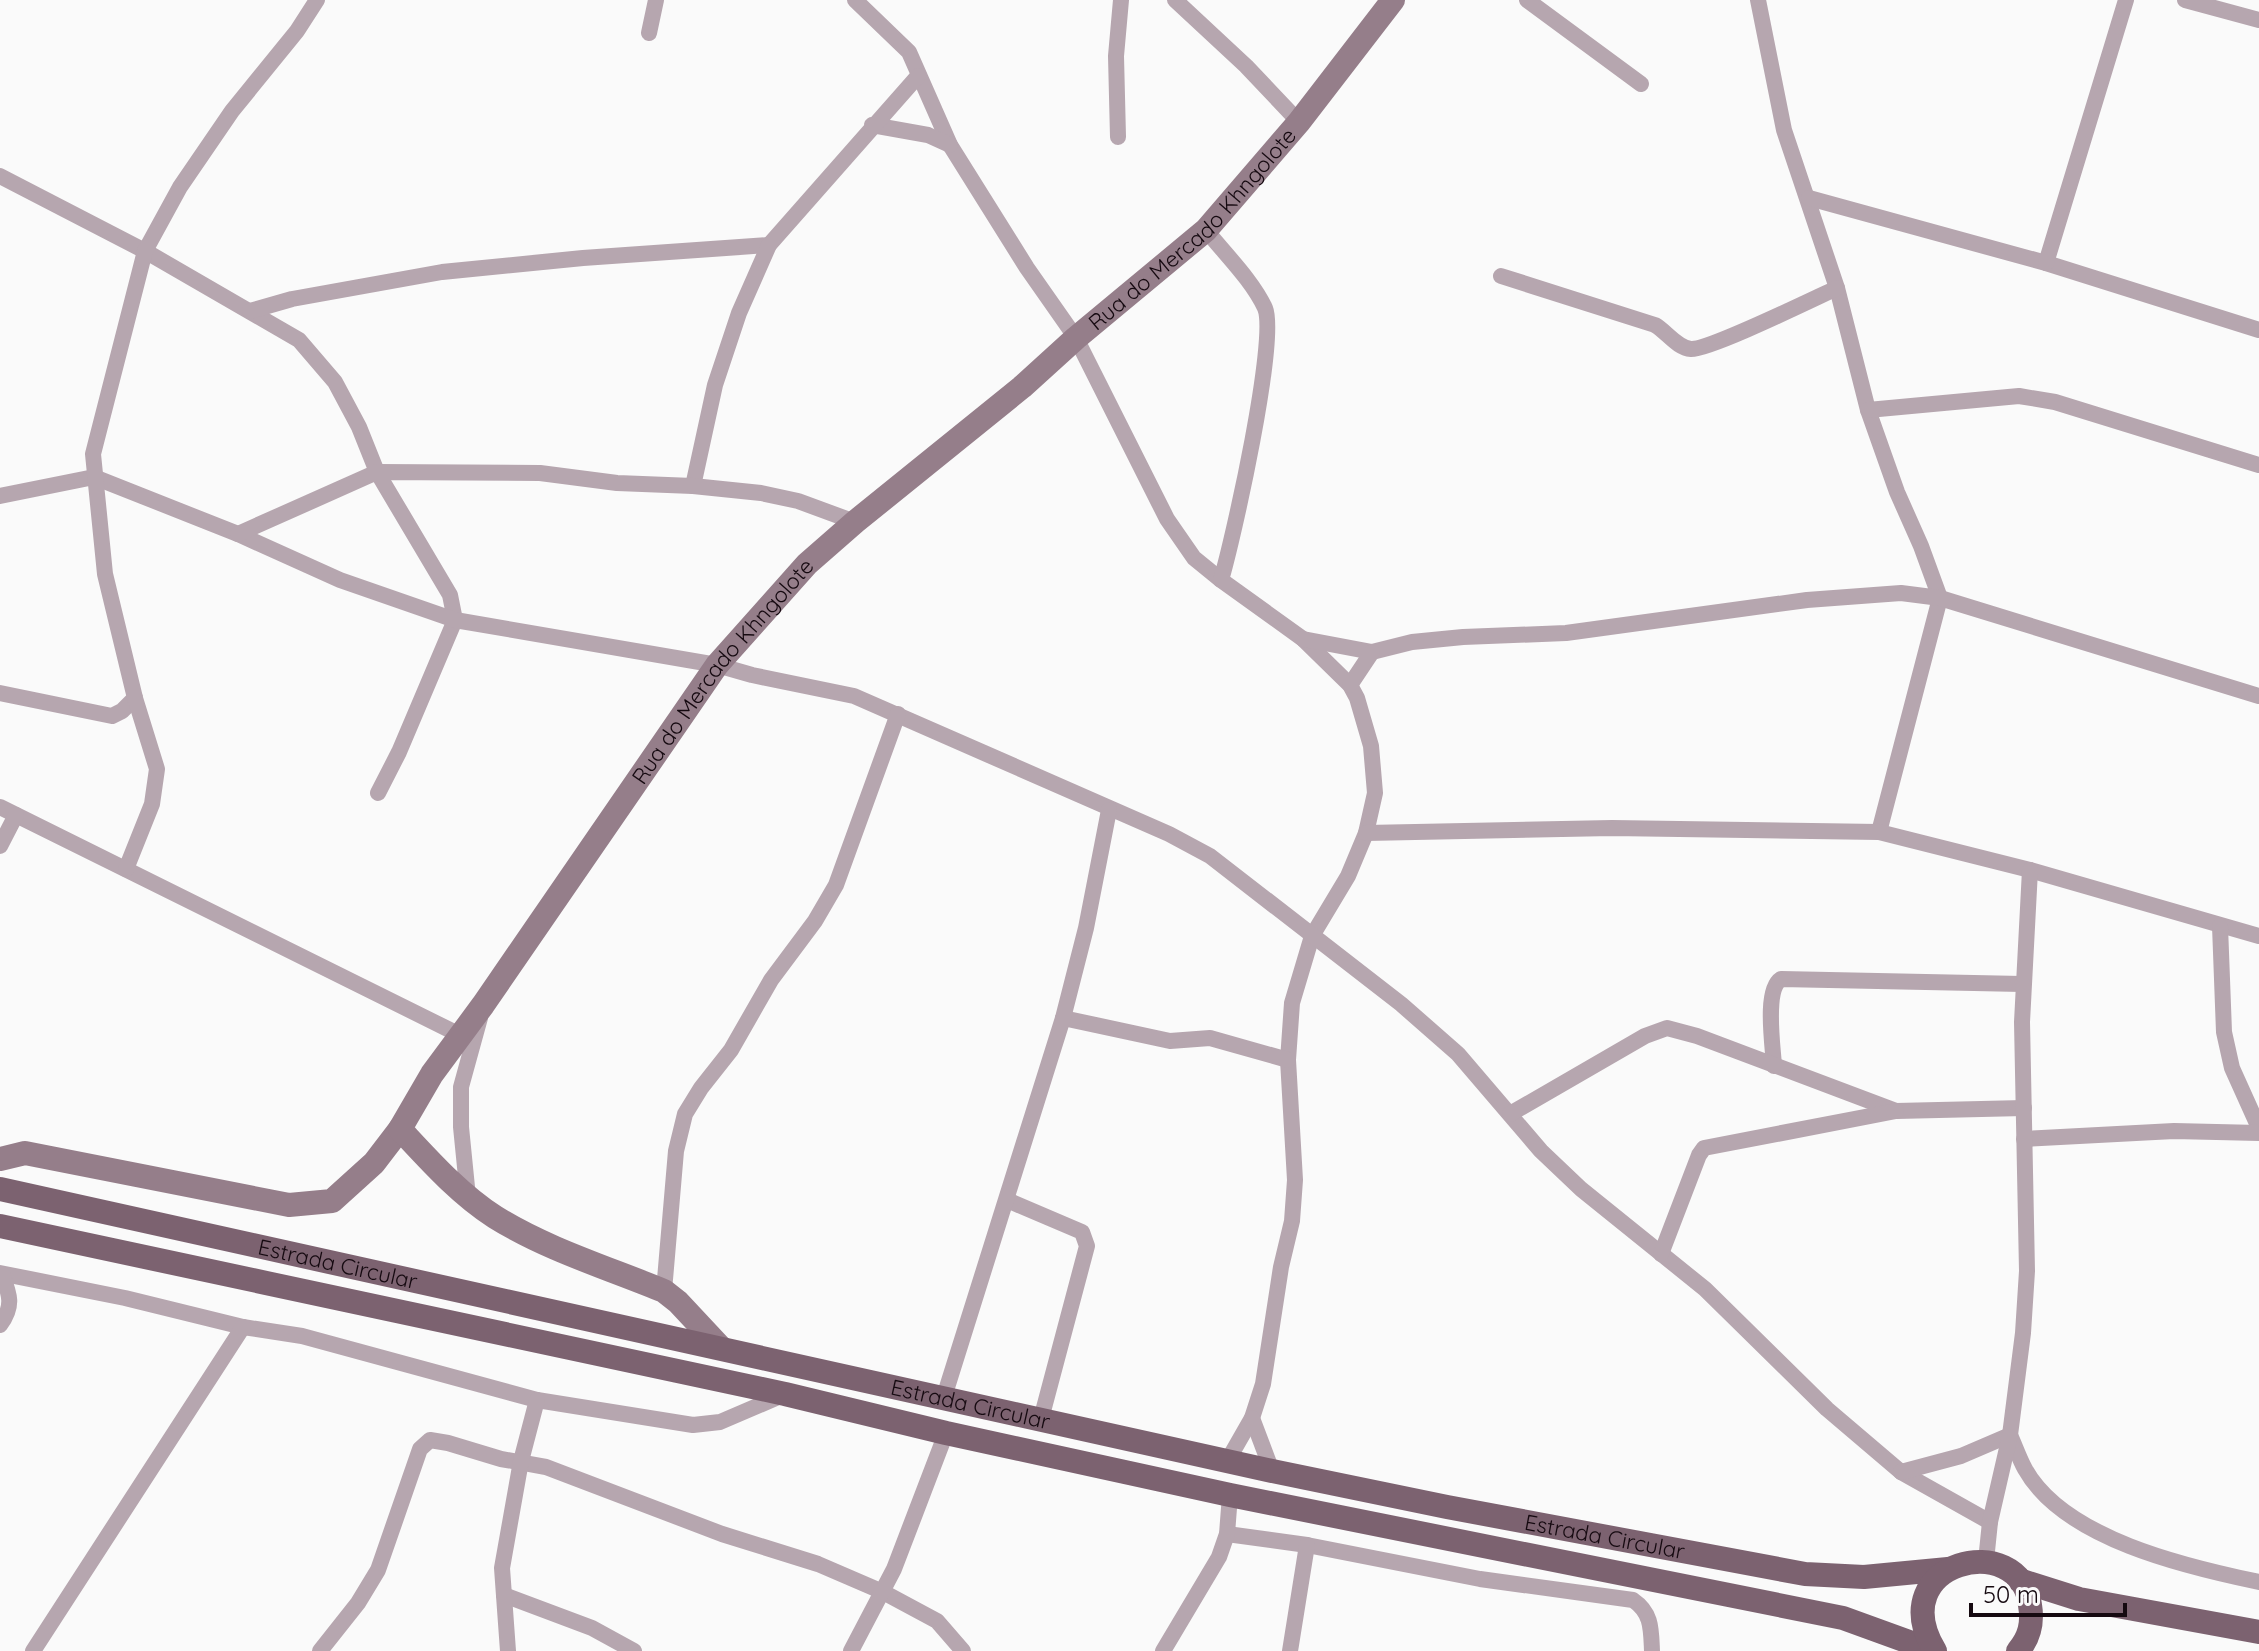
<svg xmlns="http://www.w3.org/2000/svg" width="2259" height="1651" font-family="Quicksand,sans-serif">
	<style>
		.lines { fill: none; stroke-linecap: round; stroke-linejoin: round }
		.street { stroke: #b6a6af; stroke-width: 16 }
		.secondary { stroke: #957e8a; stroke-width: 24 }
		.primary { stroke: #7c6270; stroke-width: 24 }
		.labels { text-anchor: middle; stroke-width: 6; stroke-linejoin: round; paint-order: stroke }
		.street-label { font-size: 22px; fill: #150910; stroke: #fafafa }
	</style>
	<rect width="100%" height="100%" fill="#fafafa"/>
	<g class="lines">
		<g class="street">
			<polyline points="855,0 909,52 950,145 1027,268 1076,338 1167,519 1194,558 1221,580"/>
			<polyline points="1175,0 1246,66 1299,122"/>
			<polyline points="1527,0 1641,84"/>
			<polyline points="1758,0 1784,130 1837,288 1868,410 1897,492 1921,546 1940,598 1879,832"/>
			<polyline points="2185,0 2259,20"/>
			<polyline points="649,33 656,0"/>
			<polyline points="872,125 928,135 950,145"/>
			<polyline points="1118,137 1116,56 1121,0"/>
			<polyline points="0,176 145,251 299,340 335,382 359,427 377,472 450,595 455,620 399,752 378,793"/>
			<polyline points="1809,198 2046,263 2259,330"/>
			<path d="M 1206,230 C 1225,254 1252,280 1265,308 C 1278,339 1233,540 1221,580 L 1303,639 L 1350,685 L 1357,698 L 1371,746 L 1375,793 L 1366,833 L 1348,876 L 1312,936 L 1292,1003 L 1288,1060 L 1295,1180 L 1292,1221 L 1281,1267 L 1263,1384 L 1252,1418 L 1228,1460"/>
			<polyline points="2046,263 2126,0"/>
			<path d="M 1501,276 L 1655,325 C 1667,332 1677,348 1691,349 C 1709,350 1813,299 1837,288"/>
			<polyline points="250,311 292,299 442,272 583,258 769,245"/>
			<polyline points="1868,410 2019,396 2055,402 2259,465"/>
			<polyline points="693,486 715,385 739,313 769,245 918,76"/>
			<polyline points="0,496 94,477 238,534 340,580 455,620 717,665 752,675 854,696 1169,834 1210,856 1401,1004 1458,1054 1541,1151 1581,1189 1705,1289 1827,1409 1901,1472 1990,1522"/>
			<polyline points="238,534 377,472 540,473 617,483 693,486 761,493 798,501 855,522"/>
			<polyline points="1303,639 1372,652 1412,642 1463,637 1566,633 1807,600 1901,593 1940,598 2259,696"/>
			<polyline points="1350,685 1372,652"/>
			<polyline points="0,693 112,716 122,711 135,698"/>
			<polyline points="0,807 460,1035"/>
			<polyline points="1366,833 1612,828 1879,832 2030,870 2259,936"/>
			<polyline points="0,846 16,815"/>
			<polyline points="126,869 152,804 157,769 135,698 105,574 93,454 145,251 180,187 232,111 297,31 317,0"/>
			<polyline points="2220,926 2224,1032 2232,1068 2259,1128"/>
			<polyline points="1063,1018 1170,1041 1210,1038 1288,1060"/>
			<path d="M 1774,1066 C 1773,1046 1764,990 1781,979 L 2022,984"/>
			<polyline points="1510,1114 1645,1036 1667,1028 1697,1036 1896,1111 2024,1108"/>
			<polyline points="2024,1139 2174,1131 2259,1133"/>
			<polyline points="468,1197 461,1127 461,1087 480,1018"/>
			<polyline points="1007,1200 1082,1232 1087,1246 1041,1419"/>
			<polyline points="1661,1254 1699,1155 1704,1148 1896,1111"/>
			<polyline points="0,1273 125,1298 243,1327 302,1336 537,1400 693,1425 720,1422 783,1395"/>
			<polyline points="664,1291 676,1151 685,1114 701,1088 731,1050 771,980 815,921 836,885 898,714"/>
			<path d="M 0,1325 C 14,1306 10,1295 2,1274"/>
			<polyline points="944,1397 1063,1018 1086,928 1109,810"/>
			<polyline points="1252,1418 1272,1471"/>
			<path d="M 1901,1472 L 1961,1456 L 2010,1435 C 2015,1446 2019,1458 2025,1469 C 2064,1539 2187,1567 2259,1582"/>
			<path d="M 1227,1534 L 1307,1545 L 1480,1579 L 1633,1600 C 1652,1613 1651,1629 1652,1651"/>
			<polyline points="1986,1561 1990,1522 2010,1435 2023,1333 2027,1271 2022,1022 2030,870"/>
			<polyline points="504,1595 592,1628 634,1651"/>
			<polyline points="33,1651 243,1327"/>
			<polyline points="320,1651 358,1603 378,1570 420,1449 430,1440 448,1443 501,1459 546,1467 722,1534 818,1564 883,1592 937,1621 963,1651"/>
			<polyline points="508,1651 502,1568 521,1461 537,1400"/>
			<polyline points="851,1651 894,1569 946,1433"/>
			<polyline points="1163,1651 1219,1557 1227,1534 1230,1495"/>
			<polyline points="1290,1651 1307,1545"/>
		</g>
		<g class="secondary">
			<polyline points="0,1159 25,1153 289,1205 332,1201 374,1163 400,1129"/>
			<path id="s1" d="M 721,1348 L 678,1302 L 664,1291 C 608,1268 546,1249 495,1217 C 459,1194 429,1160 400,1129 L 432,1074 L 483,1005 L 717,665 L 807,564 L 855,522 L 1022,387 L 1076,338 L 1206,230 L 1299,122 L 1393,0"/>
		</g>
		<g class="primary">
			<path id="s2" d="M 0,1189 L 1272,1471 L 1447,1507 L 1805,1574 L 1864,1577 L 1948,1569"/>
			<polyline points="0,1226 785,1394 946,1433 1230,1495 1843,1618 1934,1651"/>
			<polyline points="2019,1580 2079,1599 2259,1632"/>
			<path d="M 1935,1651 C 1881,1561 2021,1528 2030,1605 C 2033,1623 2030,1637 2018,1651"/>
		</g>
	</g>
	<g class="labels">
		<g class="street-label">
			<text dy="8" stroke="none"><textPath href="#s1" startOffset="1604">Rua do Mercado Khngolote</textPath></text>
			<text dy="8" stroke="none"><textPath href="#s1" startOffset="956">Rua do Mercado Khngolote</textPath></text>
			<text dy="8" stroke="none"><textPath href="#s2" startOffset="346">Estrada Circular</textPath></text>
			<text dy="8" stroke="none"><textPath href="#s2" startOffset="994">Estrada Circular</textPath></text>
			<text dy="8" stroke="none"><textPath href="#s2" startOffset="1642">Estrada Circular</textPath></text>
		</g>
	</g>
	<path d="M1971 1603v12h154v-12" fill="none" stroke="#150910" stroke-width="4"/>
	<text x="1983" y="1603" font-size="24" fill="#150910" stroke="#fafafa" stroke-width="6" paint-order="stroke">50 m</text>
</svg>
